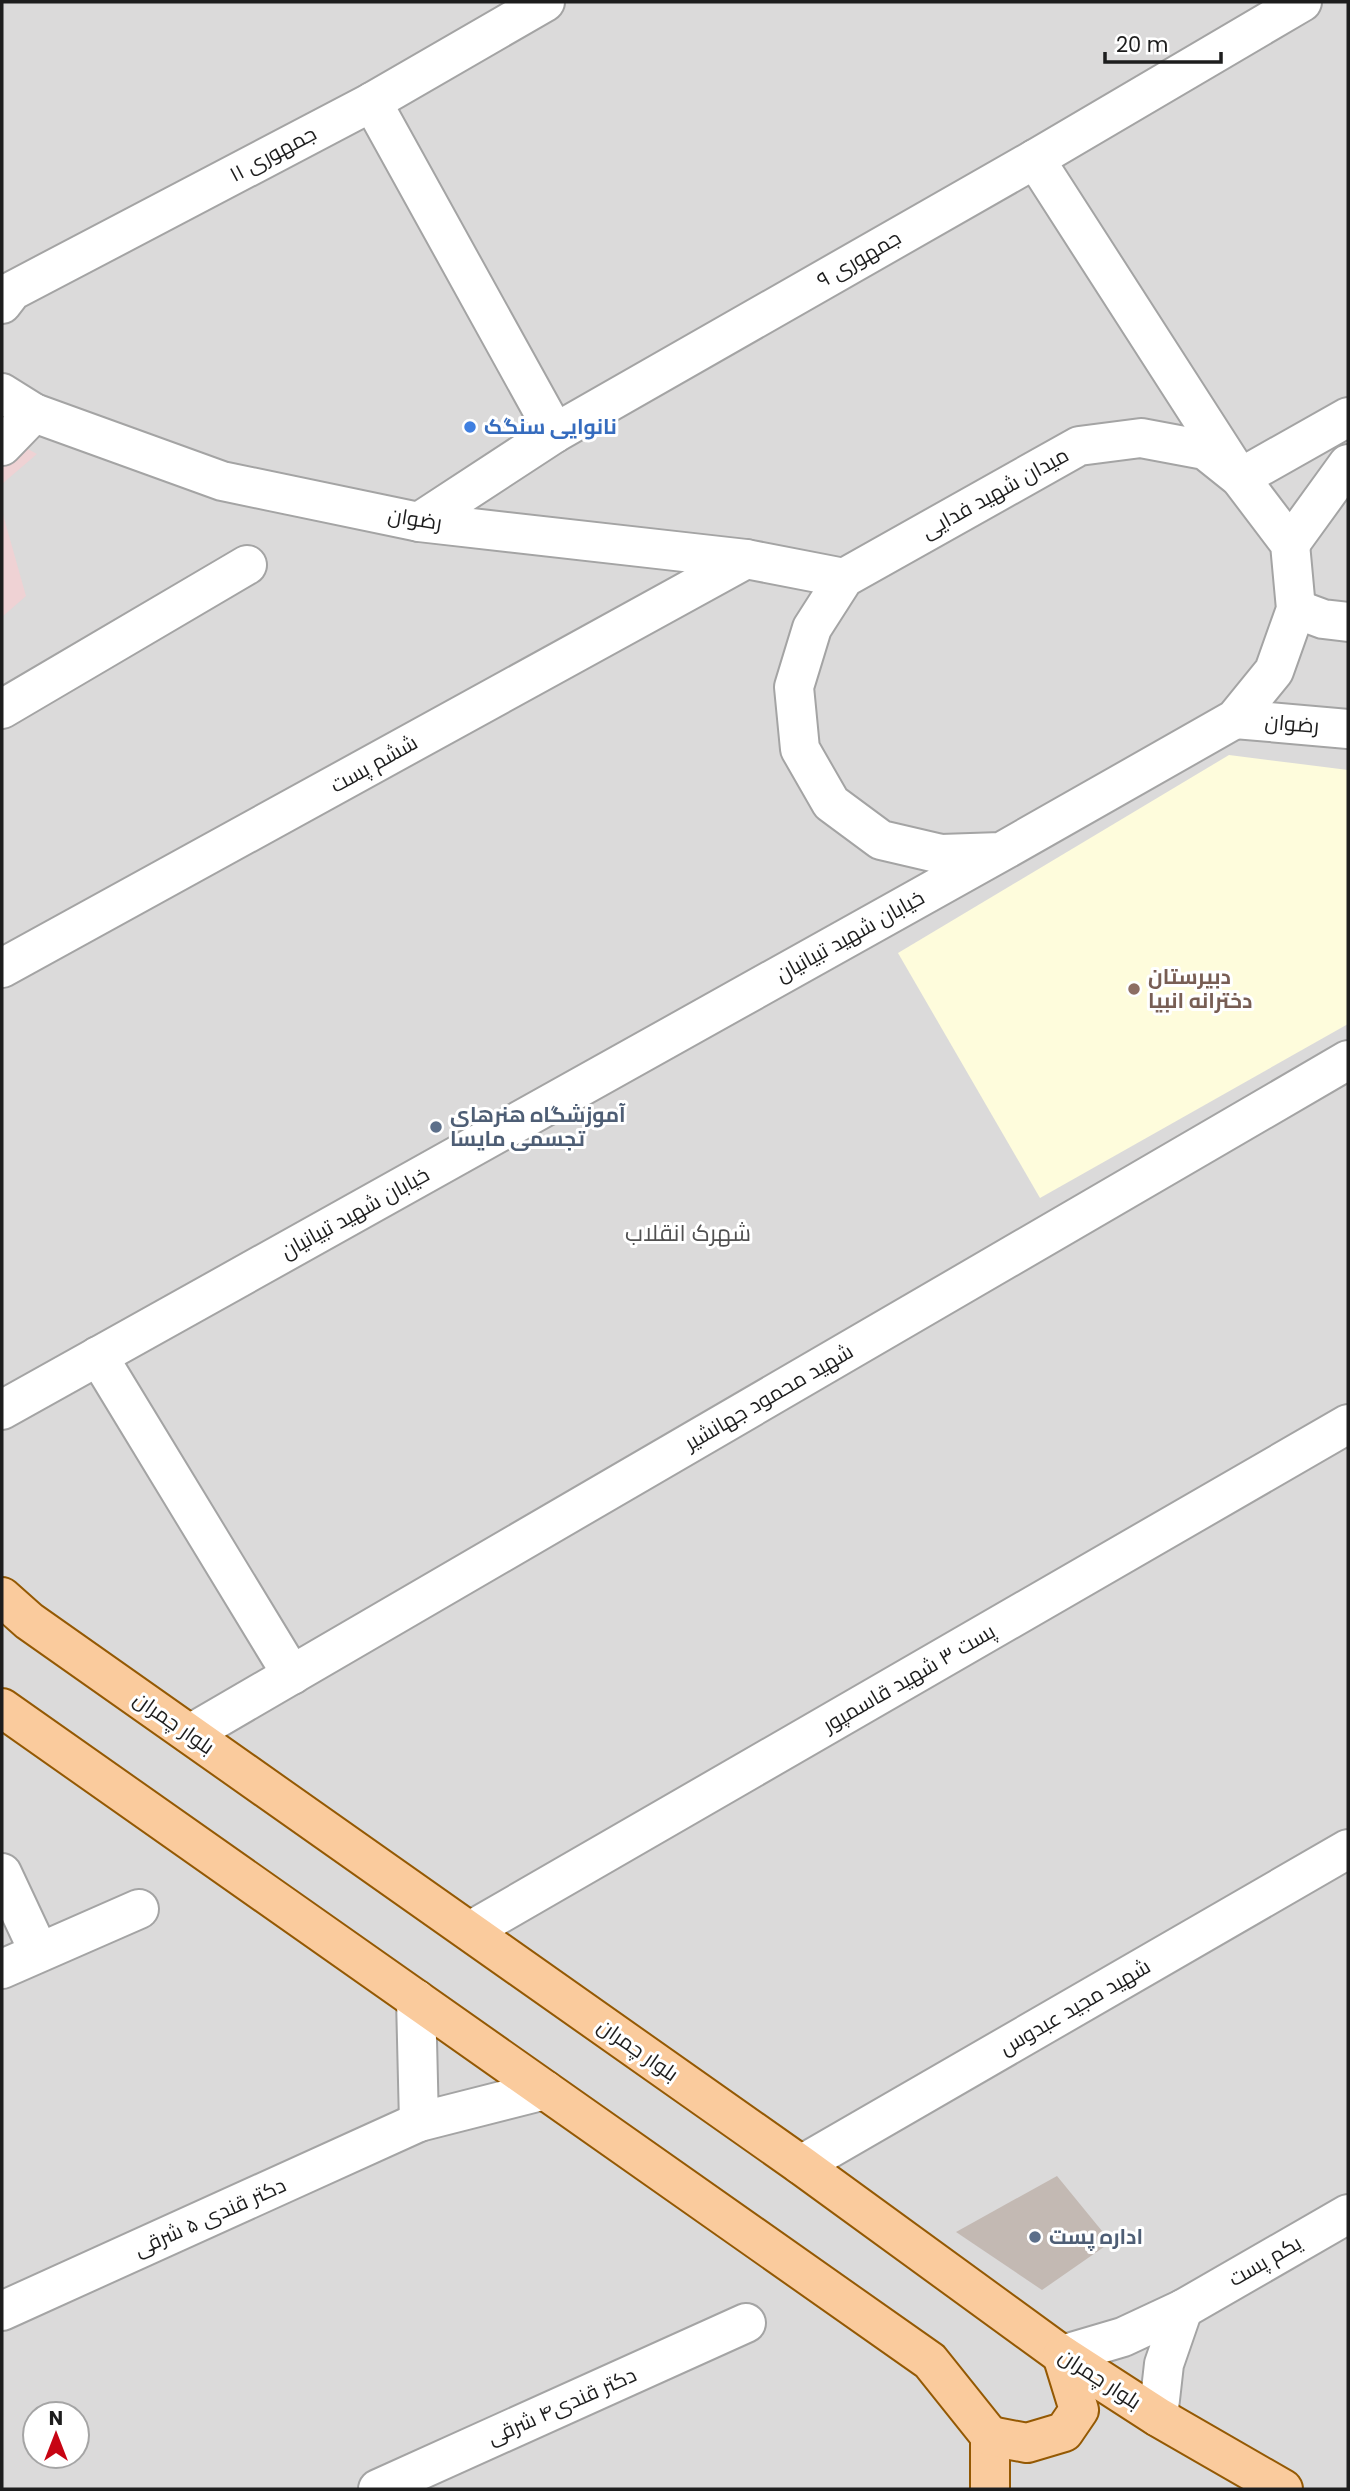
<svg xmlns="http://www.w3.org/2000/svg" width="1350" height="2491" font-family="Poppins,Cairo,sans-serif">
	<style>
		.residential { fill: #dbdada; fill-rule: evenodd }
		.commercial { fill: #efd2d4 }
		.education { fill: #fefcdc }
		.building { fill: #c3b9b3 }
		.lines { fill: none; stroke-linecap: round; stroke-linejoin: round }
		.minor-casing { stroke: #a4a4a4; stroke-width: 42 }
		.major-casing { stroke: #945903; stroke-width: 42 }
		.minor { stroke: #fff; stroke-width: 38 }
		.major { stroke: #facb9d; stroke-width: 38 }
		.shop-dot { fill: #3f7fe0; stroke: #fff; stroke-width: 2.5 }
		.education-dot { fill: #8d6e63; stroke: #fff; stroke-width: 2.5 }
		.service-dot { fill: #5c6f8a; stroke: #fff; stroke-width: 2.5 }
		.labels { text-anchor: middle; stroke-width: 6; stroke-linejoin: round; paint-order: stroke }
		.street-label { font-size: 21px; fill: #1d1d1d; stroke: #fff }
		.shop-label { font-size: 21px; font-weight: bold; fill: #366cbe; stroke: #fff; text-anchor: start }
		.education-label { font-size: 21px; font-weight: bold; fill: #785e54; stroke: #fff; text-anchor: start }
		.service-label { font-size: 21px; font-weight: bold; fill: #4e5e75; stroke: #fff; text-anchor: start }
		.neighbourhood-label { font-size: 23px; fill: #505050; stroke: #fff }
	</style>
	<rect width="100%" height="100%" fill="#eeeae3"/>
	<path class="residential" d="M 2,2 L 1348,2 L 1348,2489 L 2,2489 ZM 35,2414 L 77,2414 L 77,2456 L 35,2456 Z"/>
	<g class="commercial">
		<polygon points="2,435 37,454 2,484"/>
		<polygon points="2,511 26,596 2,617"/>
	</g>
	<polygon class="education" points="1229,755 1348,770 1348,1024 1040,1198 898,953"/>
	<polygon class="building" points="1057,2176 1111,2242 1042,2290 956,2232"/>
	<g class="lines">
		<g class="minor-casing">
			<g id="minor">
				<polyline points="372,102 555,433"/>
				<polyline points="1035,159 1240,478 1348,417"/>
				<polyline points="2,304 12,291 372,102 545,2"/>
				<polyline points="2,393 34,413 222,481 419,522 746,559 844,578"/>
				<polyline points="2,446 34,413"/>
				<polyline points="419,522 555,433 1035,159 1302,2"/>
				<polyline points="1290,544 1348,464"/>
				<polyline points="1296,609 1323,619 1348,622"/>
				<polyline points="2,709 247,565"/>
				<polyline points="1235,719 1348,729"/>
				<polyline points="2,968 746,559"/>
				<polyline points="98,1356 292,1675"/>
				<polyline points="2,1410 1001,852 1235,719 1274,671 1296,609 1290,544 1240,478 1205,450 1141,438 1079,446 844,578 812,628 794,687 800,749 831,803 881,840 941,854 1001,852"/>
				<polyline points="190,1734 1348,1060"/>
				<polyline points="2,1873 39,1952"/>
				<polyline points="470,1931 1348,1424"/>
				<polyline points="2,1969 139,1909"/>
				<polyline points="416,1999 419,2122 545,2090"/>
				<polyline points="801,2165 1348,1849"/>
				<polyline points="1183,2309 1348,2214"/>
				<polyline points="2,2311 419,2122"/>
				<polyline points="1062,2355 1123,2337 1183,2309 1164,2364 1158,2417"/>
				<polyline points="378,2489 746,2323"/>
			</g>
		</g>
		<g class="major-casing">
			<g id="major">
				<polyline points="2,1597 29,1621 801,2165 1062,2355 1158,2417 1283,2489"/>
				<polyline points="2,1708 930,2361 990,2436 990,2489"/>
				<polyline points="990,2436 1027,2443 1064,2432 1079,2410 1062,2355"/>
			</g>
		</g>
		<use href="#minor" class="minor"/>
		<use href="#major" class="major"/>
	</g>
	<circle class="shop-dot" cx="470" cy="427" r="7"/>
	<circle class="education-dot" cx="1134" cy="989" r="7"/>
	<g class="service-dot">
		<circle cx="436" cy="1127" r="7"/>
		<circle cx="1035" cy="2237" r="7"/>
	</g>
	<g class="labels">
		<g class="street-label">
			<text transform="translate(273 154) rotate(-28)" y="7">جمهوری ۱۱</text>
			<text transform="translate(859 259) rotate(-30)" y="7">جمهوری ۹</text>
			<text transform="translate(995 493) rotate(-29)" y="7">میدان شهید فدایی</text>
			<text transform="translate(415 519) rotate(9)" y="7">رضوان</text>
			<text transform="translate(1292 724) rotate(5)" y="7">رضوان</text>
			<text transform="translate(374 764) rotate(-29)" y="7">ششم پست</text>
			<text transform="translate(850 936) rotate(-29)" y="7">خیابان شهید تبیانیان</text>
			<text transform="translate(355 1213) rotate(-29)" y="7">خیابان شهید تبیانیان</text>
			<text transform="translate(769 1397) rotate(-30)" y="7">شهید محمود جهانشیر</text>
			<text transform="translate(909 1678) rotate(-30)" y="7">پست ۳ شهید قاسمپور</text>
			<text transform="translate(174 1723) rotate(35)" y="7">بلوار چمران</text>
			<text transform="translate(1075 2007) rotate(-30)" y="7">شهید مجید عبدوس</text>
			<text transform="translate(638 2050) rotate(35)" y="7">بلوار چمران</text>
			<text transform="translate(210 2217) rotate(-24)" y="7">دکتر قندی ۵ شرقی</text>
			<text transform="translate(1265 2261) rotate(-30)" y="7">یکم پست</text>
			<text transform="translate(1100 2379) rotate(33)" y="7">بلوار چمران</text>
			<text transform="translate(562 2406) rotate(-24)" y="7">دکتر قندی۴ شرقی</text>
		</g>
		<g class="shop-label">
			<text x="484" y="434">نانوایی سنگک</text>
		</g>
		<g class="education-label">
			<text x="1148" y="984">دبیرستان<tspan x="1148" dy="24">دخترانه انبیا</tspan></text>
		</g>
		<g class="service-label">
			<text x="450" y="1122">آموزشگاه هنرهای<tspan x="450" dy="24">تجسمی مایسا</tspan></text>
			<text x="1049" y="2244">اداره پست</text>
		</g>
		<g class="neighbourhood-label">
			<text x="688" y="1241">شهرک انقلاب</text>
		</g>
	</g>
	<rect width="1350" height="2491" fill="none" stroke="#1d1d1d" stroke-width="7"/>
	<g transform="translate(56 2435)"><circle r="33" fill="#ffffff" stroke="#a5a5a5" stroke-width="2"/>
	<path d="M0-5L12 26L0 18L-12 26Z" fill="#c70413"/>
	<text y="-10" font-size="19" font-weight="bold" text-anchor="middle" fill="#1d1d1d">N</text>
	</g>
	<path d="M1105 52v10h116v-10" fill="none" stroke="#1d1d1d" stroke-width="3.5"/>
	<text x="1116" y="52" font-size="21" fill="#1d1d1d" stroke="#ffffff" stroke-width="5" paint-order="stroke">20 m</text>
</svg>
